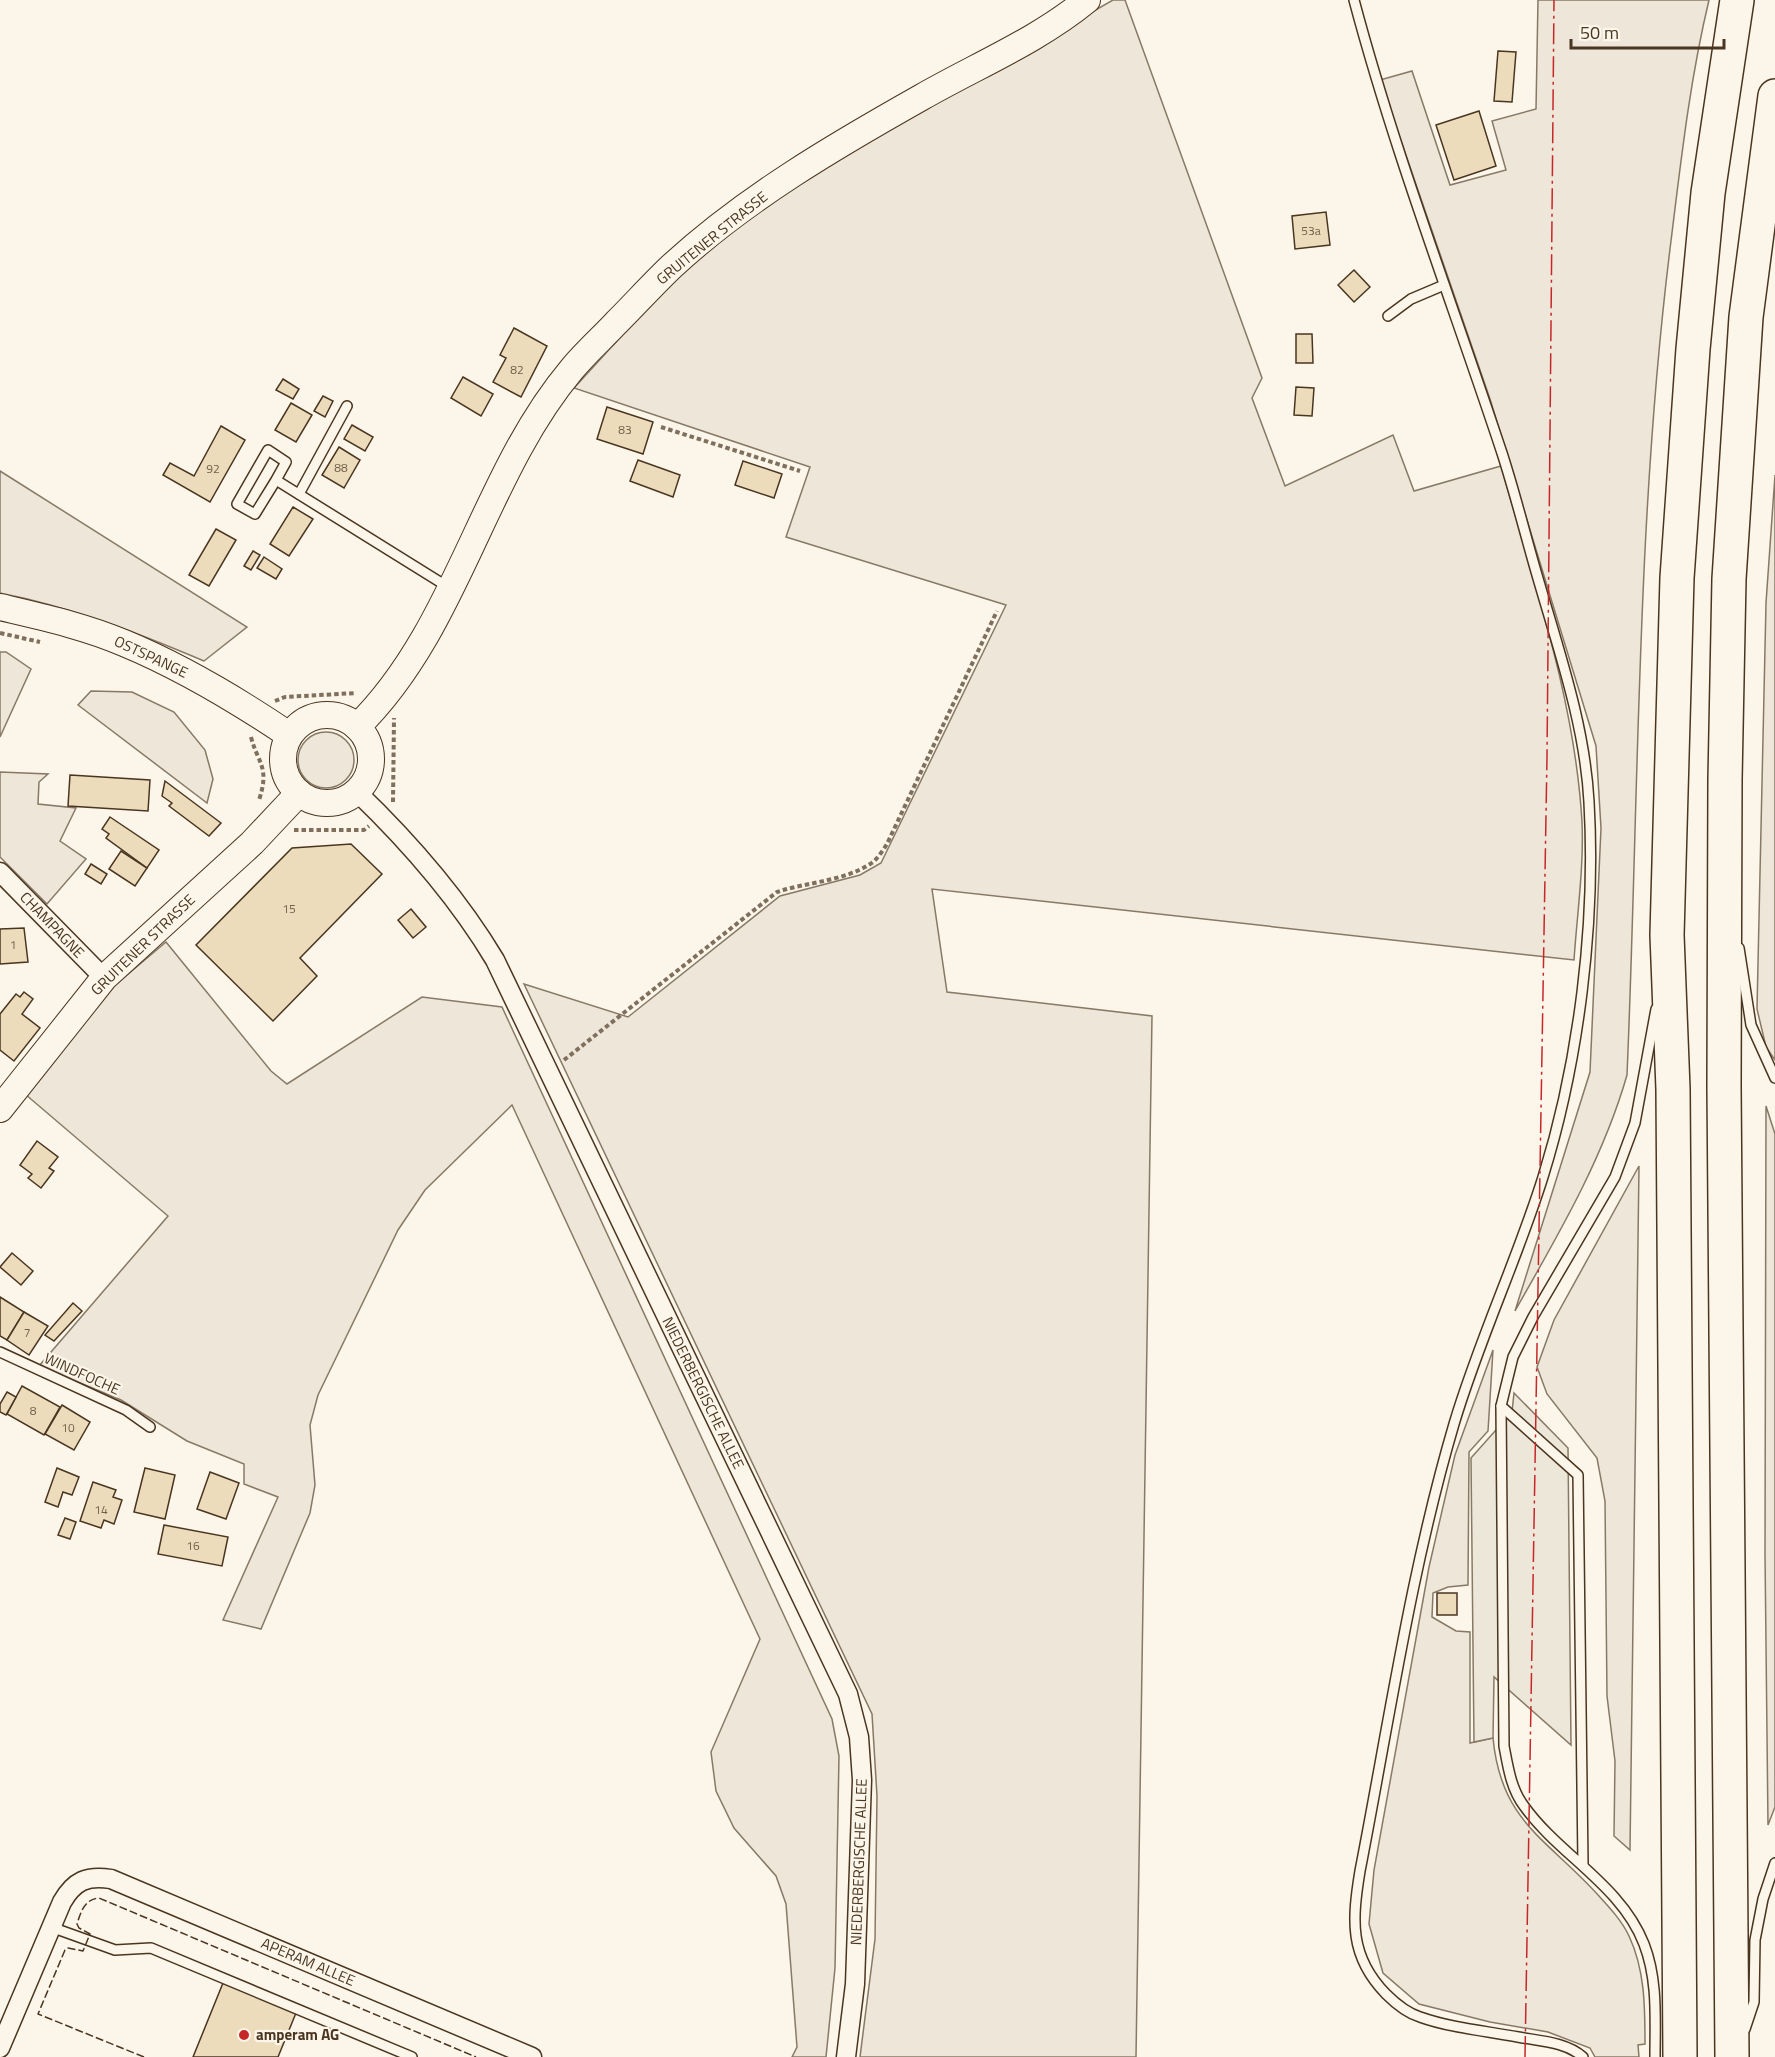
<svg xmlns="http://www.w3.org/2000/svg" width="1775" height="2057" font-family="'Titillium Web',sans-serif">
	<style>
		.green { fill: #ede6d9; stroke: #887966; stroke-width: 1.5 }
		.parking { fill: #ede7d9; stroke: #887966; stroke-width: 1.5 }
		.building { fill: #ecdcbc; stroke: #4a3520; stroke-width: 1.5 }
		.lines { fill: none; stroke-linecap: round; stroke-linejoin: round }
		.lane-casing { stroke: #4a3520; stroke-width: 12 }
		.street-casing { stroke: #4a3520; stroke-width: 21 }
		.secondary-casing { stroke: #4a3520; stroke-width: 28 }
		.highway-casing { stroke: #4a3520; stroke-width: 36 }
		.path { stroke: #7f6f5c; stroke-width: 4; stroke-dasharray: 4.5 3; stroke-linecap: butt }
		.lane { stroke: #fbf6e9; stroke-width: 9 }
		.street { stroke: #fbf6e9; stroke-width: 18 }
		.secondary { stroke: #fbf6e9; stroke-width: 26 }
		.highway { stroke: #fbf6e9; stroke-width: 33 }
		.fence { stroke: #4a3520; stroke-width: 1.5; stroke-dasharray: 8 3; stroke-linecap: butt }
		.power { stroke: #c62828; stroke-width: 1.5; stroke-dasharray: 21 4.5 3 4.5; stroke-linecap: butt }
		.poi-dot { fill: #c62828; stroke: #fbf6e9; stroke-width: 2 }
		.labels { text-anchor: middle; stroke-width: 4.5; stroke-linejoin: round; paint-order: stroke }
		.number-label { font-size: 12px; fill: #725f47 }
		.street-label { font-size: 15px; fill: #4a3520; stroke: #fbf6e9 }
		.poi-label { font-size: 15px; font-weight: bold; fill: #4a3520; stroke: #fbf6e9; text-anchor: start }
	</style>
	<rect width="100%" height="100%" fill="#fbf6e9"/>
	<g class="green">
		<path d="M 1113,0 L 1125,0 L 1262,378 L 1252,398 L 1285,486 L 1393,435 L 1414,491 L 1501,466 C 1534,583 1575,700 1582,822 C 1584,867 1577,915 1574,960 L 932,889 L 947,992 L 1152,1016 L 1136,2057 L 860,2057 L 875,1939 L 877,1796 L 872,1714 L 524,984 L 628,1017 L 780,896 L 860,875 L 881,863 L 1006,605 L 786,537 L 810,467 L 574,388 L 689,262 L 787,186 Z"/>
		<path d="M 1538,0 L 1709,0 C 1690,79 1681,160 1671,241 C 1636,518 1639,797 1627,1075 C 1603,1159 1558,1235 1515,1311 L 1590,1072 L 1601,828 L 1596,746 L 1490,399 L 1380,80 L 1412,71 L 1450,185 L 1506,170 L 1492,121 L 1536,109 Z"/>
		<path d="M 0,471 L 247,627 L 204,661 C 138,633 71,607 0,593 Z"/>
		<polygon points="1775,475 1775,1060 1766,1047 1757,1009 1766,603"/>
		<polygon points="0,652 6,652 31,669 0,737"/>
		<polygon points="91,691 132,692 174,712 205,750 213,779 207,803 78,705"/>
		<circle cx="326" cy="760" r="28"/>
		<polygon points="0,772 48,774 39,782 38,804 76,808 60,841 86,859 47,904 0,857"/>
		<polygon points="166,942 271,1071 287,1084 422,997 502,1007 832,1719 839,1756 835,1968 826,2057 792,2057 797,2047 786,1904 776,1876 734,1828 716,1791 711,1752 760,1639 512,1105 425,1190 398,1230 318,1395 310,1425 315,1485 310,1513 261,1629 223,1620 278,1497 244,1484 244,1464 187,1441 121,1400 39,1366 168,1216 25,1094 114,986"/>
		<polygon points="1766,1106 1775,1134 1775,1807 1768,1825 1765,1554"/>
		<polygon points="1639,1166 1630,1850 1614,1836 1615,1761 1607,1696 1605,1501 1597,1458 1547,1394 1537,1367 1554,1320"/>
		<path d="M 1493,1350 L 1488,1431 L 1469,1452 L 1468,1585 L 1448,1587 L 1433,1593 L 1432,1617 L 1456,1631 L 1470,1632 L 1470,1743 L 1493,1738 C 1501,1823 1548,1839 1599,1896 C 1610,1908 1622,1921 1629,1936 C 1645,1970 1645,2007 1645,2044 L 1638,2045 L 1639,2057 L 1595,2057 L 1590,2048 L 1548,2032 L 1490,2022 L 1419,2004 L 1383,1973 L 1369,1924 L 1374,1870 L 1429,1567 L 1455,1455 Z"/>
	</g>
	<polygon class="parking" points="1514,1393 1568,1448 1571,1745 1494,1677 1493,1738 1474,1742 1471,1458 1512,1412"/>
	<g class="building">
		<polygon points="1498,51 1516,52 1512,102 1494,101"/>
		<polygon points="1479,111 1496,166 1454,180 1436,125"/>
		<polygon points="1326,212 1330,245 1295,249 1292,216"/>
		<polygon points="1354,270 1370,287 1354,302 1338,285"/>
		<polygon points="514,328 547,346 521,397 493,382 506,358 500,355"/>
		<polygon points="1296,334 1312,334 1313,363 1296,363"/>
		<polygon points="463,377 493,394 481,416 451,398"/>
		<polygon points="283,379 299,389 293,399 276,390"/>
		<polygon points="1296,387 1314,388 1312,416 1294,415"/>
		<polygon points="323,396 333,401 325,417 314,411"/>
		<polygon points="291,403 312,415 296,442 275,430"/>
		<polygon points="607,407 653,422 643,454 597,439"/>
		<polygon points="352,425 373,437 365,451 344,439"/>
		<polygon points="221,426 245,440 210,502 163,475 170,463 194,476"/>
		<polygon points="339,447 360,460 344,488 322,475"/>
		<polygon points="638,460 680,475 673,497 630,481"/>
		<polygon points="743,461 782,474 774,498 735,485"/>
		<polygon points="293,507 313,519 289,556 270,544"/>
		<polygon points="216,529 236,540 209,586 189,575"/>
		<polygon points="253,551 260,555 251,570 244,566"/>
		<polygon points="264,557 282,569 276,579 257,568"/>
		<polygon points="70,775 150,780 148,811 68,806"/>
		<polygon points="165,781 221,823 209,836 169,806 172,803 162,796"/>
		<polygon points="110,817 159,850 147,868 106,838 109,834 102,829"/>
		<polygon points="351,844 382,874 300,958 317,976 273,1021 196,945 292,848"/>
		<polygon points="121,851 147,868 135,886 109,869"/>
		<polygon points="91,864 107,874 101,884 85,874"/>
		<polygon points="411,909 426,927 413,938 398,920"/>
		<polygon points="24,928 28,962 0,964 0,929"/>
		<polygon points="24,992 33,999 22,1014 40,1028 14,1061 0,1050 0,1014 16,994 20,997"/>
		<polygon points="37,1141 58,1157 49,1168 54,1171 41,1188 28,1178 32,1174 20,1165"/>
		<polygon points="12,1253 33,1271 21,1285 0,1267"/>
		<polygon points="0,1297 24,1312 7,1340 0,1336"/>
		<polygon points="73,1303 82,1311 54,1341 45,1335"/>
		<polygon points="24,1312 48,1326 29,1355 7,1340"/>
		<polygon points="22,1386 60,1407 44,1435 7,1414"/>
		<polygon points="7,1392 16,1397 6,1415 0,1412 0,1404"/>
		<polygon points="62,1405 90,1422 74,1450 45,1434"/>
		<polygon points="57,1468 79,1477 72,1495 63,1492 58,1507 45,1502"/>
		<polygon points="145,1468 175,1475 165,1519 134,1512"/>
		<polygon points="210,1472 239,1483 226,1519 197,1509"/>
		<polygon points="93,1482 116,1490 113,1497 122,1500 114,1524 104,1520 101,1528 80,1521"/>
		<polygon points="65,1518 76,1522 70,1539 58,1535"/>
		<polygon points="164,1525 228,1537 222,1566 158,1554"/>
		<rect x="1437" y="1593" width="20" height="22"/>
		<polygon points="223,1983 296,2013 278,2057 193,2057"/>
	</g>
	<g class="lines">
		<g class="lane-casing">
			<g id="lane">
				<path d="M 1354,0 C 1395,154 1452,302 1502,453 C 1515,493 1525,534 1537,575 C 1558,648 1585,725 1589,802 C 1596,923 1579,1061 1543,1177 C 1517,1260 1479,1340 1454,1424 C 1411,1570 1389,1722 1360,1871 C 1352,1920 1349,1956 1386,1994 C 1395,2003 1407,2013 1420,2017 C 1451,2028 1486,2031 1518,2037 C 1540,2041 1566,2042 1583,2057"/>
				<polyline points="1388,316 1411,299 1444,285"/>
				<polyline points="276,480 255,514 237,504 268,450 286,462 276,480 448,587"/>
				<polyline points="299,494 347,406"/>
				<polyline points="1739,948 1751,1025 1775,1078"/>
				<polyline points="0,1352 126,1410 150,1427"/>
				<polyline points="1501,1406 1578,1475 1583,1864"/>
				<polyline points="51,1927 115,1950 151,1948 412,2057"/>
				<polyline points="1745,2029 1754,2002 1755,1940 1763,1899 1775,1863"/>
				<path d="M 1655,2057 C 1655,2019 1658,1980 1644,1944 C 1621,1885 1559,1855 1524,1806 C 1511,1789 1508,1767 1504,1746 L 1501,1406 L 1513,1357 L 1533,1317 L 1615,1177 L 1635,1123 L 1656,1009"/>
			</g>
		</g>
		<g class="street-casing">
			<g id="street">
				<path d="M 356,791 C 408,841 458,898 495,960 L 848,1694 L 859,1737 L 862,1780 L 855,1984 L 846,2057"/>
				<polyline points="0,872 104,978"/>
				<path d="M 0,2048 L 62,1902 C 74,1881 87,1875 111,1879 L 532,2057"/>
			</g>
		</g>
		<g class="secondary-casing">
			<g id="secondary">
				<path d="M 0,607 C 42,617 84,626 124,643 C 182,667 237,700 289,735"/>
				<circle cx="327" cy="759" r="44"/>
				<path d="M 357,727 C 458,628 482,476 572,369 C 585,353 602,338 616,323 C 635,304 653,284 672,266 C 746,198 835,146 922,97 C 978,65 1037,41 1087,0"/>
				<polyline points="0,1109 104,978 252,843 299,793"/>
			</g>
		</g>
		<g class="highway-casing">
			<g id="highway">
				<polyline points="1680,2057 1673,1089 1667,935 1677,578 1693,349 1708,193 1737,0"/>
				<polyline points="1732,2057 1724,1086 1725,780 1729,579 1746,317 1775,96"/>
			</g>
		</g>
		<g class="path">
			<polyline points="661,427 800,471"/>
			<polyline points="0,633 40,642"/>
			<polyline points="275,701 285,697 356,693"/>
			<path d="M 251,737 C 258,764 270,767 259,800"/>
			<polyline points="393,802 394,718"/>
			<polyline points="294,830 364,830 369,826"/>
			<path d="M 564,1060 L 777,892 C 807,882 847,881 873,862 C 878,858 883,850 887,844 L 997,611"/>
		</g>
		<use href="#lane" class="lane"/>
		<use href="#street" class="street"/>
		<use href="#secondary" class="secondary"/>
		<use href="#highway" class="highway"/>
		<path class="fence" d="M 144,2057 L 38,2014 L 65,1950 L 68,1948 L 83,1951 L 90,1934 L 79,1928 L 77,1924 C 81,1911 85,1899 99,1898 L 476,2057"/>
		<polyline class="power" points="1525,2057 1547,756 1554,0"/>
	</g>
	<circle class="poi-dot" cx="244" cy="2035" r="6"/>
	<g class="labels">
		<g class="number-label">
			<text x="1311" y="235">53a</text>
			<text x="517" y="374">82</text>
			<text x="625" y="434">83</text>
			<text x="341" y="472">88</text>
			<text x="213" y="473">92</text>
			<text x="289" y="913">15</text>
			<text x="13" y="949">1</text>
			<text x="27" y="1337">7</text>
			<text x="33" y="1415">8</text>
			<text x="68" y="1432">10</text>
			<text x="101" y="1514">14</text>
			<text x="193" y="1550">16</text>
		</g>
		<g class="street-label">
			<text transform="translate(712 238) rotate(-39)" y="5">GRUITENER STRASSE</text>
			<text transform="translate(151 657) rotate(25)" y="5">OSTSPANGE</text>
			<text transform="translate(52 925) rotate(46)" y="5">CHAMPAGNE</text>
			<text transform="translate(143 945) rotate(-44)" y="5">GRUITENER STRASSE</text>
			<text transform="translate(82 1374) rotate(24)" y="5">WINDFOCHE</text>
			<text transform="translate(703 1393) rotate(64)" y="5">NIEDERBERGISCHE ALLEE</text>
			<text transform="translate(859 1862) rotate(-88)" y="5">NIEDERBERGISCHE ALLEE</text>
			<text transform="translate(308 1962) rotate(23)" y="5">APERAM ALLEE</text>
		</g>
		<g class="poi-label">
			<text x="256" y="2040">amperam AG</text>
		</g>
	</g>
	<path d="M1571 39v9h153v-9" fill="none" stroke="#4a3520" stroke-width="3"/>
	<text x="1580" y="39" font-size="18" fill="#4a3520" stroke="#fbf6e9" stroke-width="4.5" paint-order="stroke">50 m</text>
</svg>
